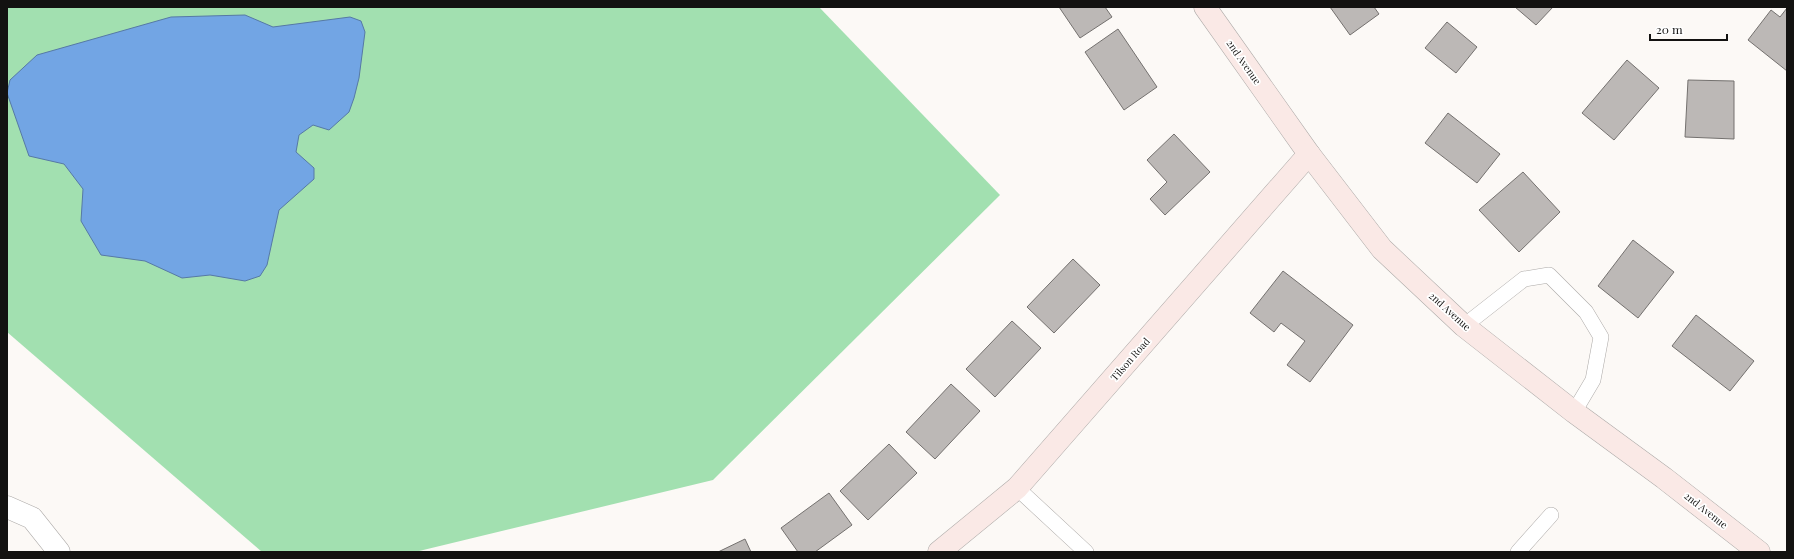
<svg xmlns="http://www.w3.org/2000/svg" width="1794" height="559" font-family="'Playfair Display',serif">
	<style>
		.green { fill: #a2e0b0 }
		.water { fill: #72a5e4; stroke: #5679a5 }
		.building { fill: #bcb8b6; stroke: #74716f }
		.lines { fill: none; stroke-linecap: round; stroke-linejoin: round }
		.lane-casing { stroke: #adaaa8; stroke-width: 16 }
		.street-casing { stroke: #adaaa8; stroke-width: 23 }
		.secondary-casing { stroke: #adaaa8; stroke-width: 23 }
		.lane { stroke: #fff; stroke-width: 15 }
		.street { stroke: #fff; stroke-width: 22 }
		.secondary { stroke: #fae9e6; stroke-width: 22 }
		.labels { text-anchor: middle; stroke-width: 3.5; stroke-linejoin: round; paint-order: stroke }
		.street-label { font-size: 10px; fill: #131211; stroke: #fff }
	</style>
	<rect width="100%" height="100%" fill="#fcf9f6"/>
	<polygon class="green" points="7,7 819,7 1000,195 713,480 415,552 262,552 7,332"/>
	<polygon class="water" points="245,15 273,27 350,17 361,21 365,32 359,78 354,98 349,112 329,130 313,125 299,135 296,152 314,168 314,179 279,210 267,265 260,276 245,281 210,275 182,278 145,261 101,255 81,221 83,189 64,164 29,156 7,93 10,80 37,55 171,17"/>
	<g class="building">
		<polygon points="1059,7 1105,7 1112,17 1080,38"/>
		<polygon points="1330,7 1374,7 1379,14 1350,35"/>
		<polygon points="1515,7 1553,7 1536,25"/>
		<polygon points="1787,8 1787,71 1748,40 1771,10 1780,17"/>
		<polygon points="1447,22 1477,47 1456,73 1425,48"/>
		<polygon points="1118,29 1157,87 1124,110 1085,52"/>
		<polygon points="1627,60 1659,88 1614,140 1582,113"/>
		<polygon points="1688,80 1734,81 1734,139 1685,137"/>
		<polygon points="1448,113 1500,154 1477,183 1425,143"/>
		<polygon points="1174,134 1210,172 1165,215 1150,199 1167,182 1147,160"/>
		<polygon points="1523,172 1560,212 1519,252 1479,210"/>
		<polygon points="1633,240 1674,272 1638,318 1598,286"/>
		<polygon points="1073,259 1100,285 1054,333 1027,307"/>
		<polygon points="1283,271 1353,325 1310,382 1287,365 1305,341 1281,323 1274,332 1250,313"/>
		<polygon points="1696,315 1754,361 1730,391 1672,346"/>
		<polygon points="1012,321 1041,348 995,397 966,369"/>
		<polygon points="951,384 980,411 935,459 906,432"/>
		<polygon points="889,444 917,473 868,520 840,491"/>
		<polygon points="829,493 852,525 815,552 798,552 781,528"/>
		<polygon points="745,539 751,552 718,552"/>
	</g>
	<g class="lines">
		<g class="lane-casing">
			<g id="lane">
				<polyline points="1464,326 1524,279 1549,275 1586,312 1601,337 1593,380 1574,412"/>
				<polyline points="1017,488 1086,552"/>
				<polyline points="1518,552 1551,515"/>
			</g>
		</g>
		<g class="street-casing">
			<polyline id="street" points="7,507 32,518 59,552"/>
		</g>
		<g class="secondary-casing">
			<g id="secondary">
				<polyline points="1205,7 1309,154 1382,249 1464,326 1574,412 1664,478 1759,552"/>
				<polyline points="939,552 1017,488 1309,154"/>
			</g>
		</g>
		<use href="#lane" class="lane"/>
		<use href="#street" class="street"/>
		<use href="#secondary" class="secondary"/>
	</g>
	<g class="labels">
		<g class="street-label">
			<text transform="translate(1244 62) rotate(55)" y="4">2nd Avenue</text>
			<text transform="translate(1450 311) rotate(42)" y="4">2nd Avenue</text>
			<text transform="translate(1130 359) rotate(-49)" y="4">Tilson Road</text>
			<text transform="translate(1706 510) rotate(38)" y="4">2nd Avenue</text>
		</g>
	</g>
	<rect width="1794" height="559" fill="none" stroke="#131211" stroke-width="16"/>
	<path d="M1650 34v6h77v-6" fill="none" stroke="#131211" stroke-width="2"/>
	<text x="1656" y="34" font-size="12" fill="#131211" stroke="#ffffff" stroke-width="3" paint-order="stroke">20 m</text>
</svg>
